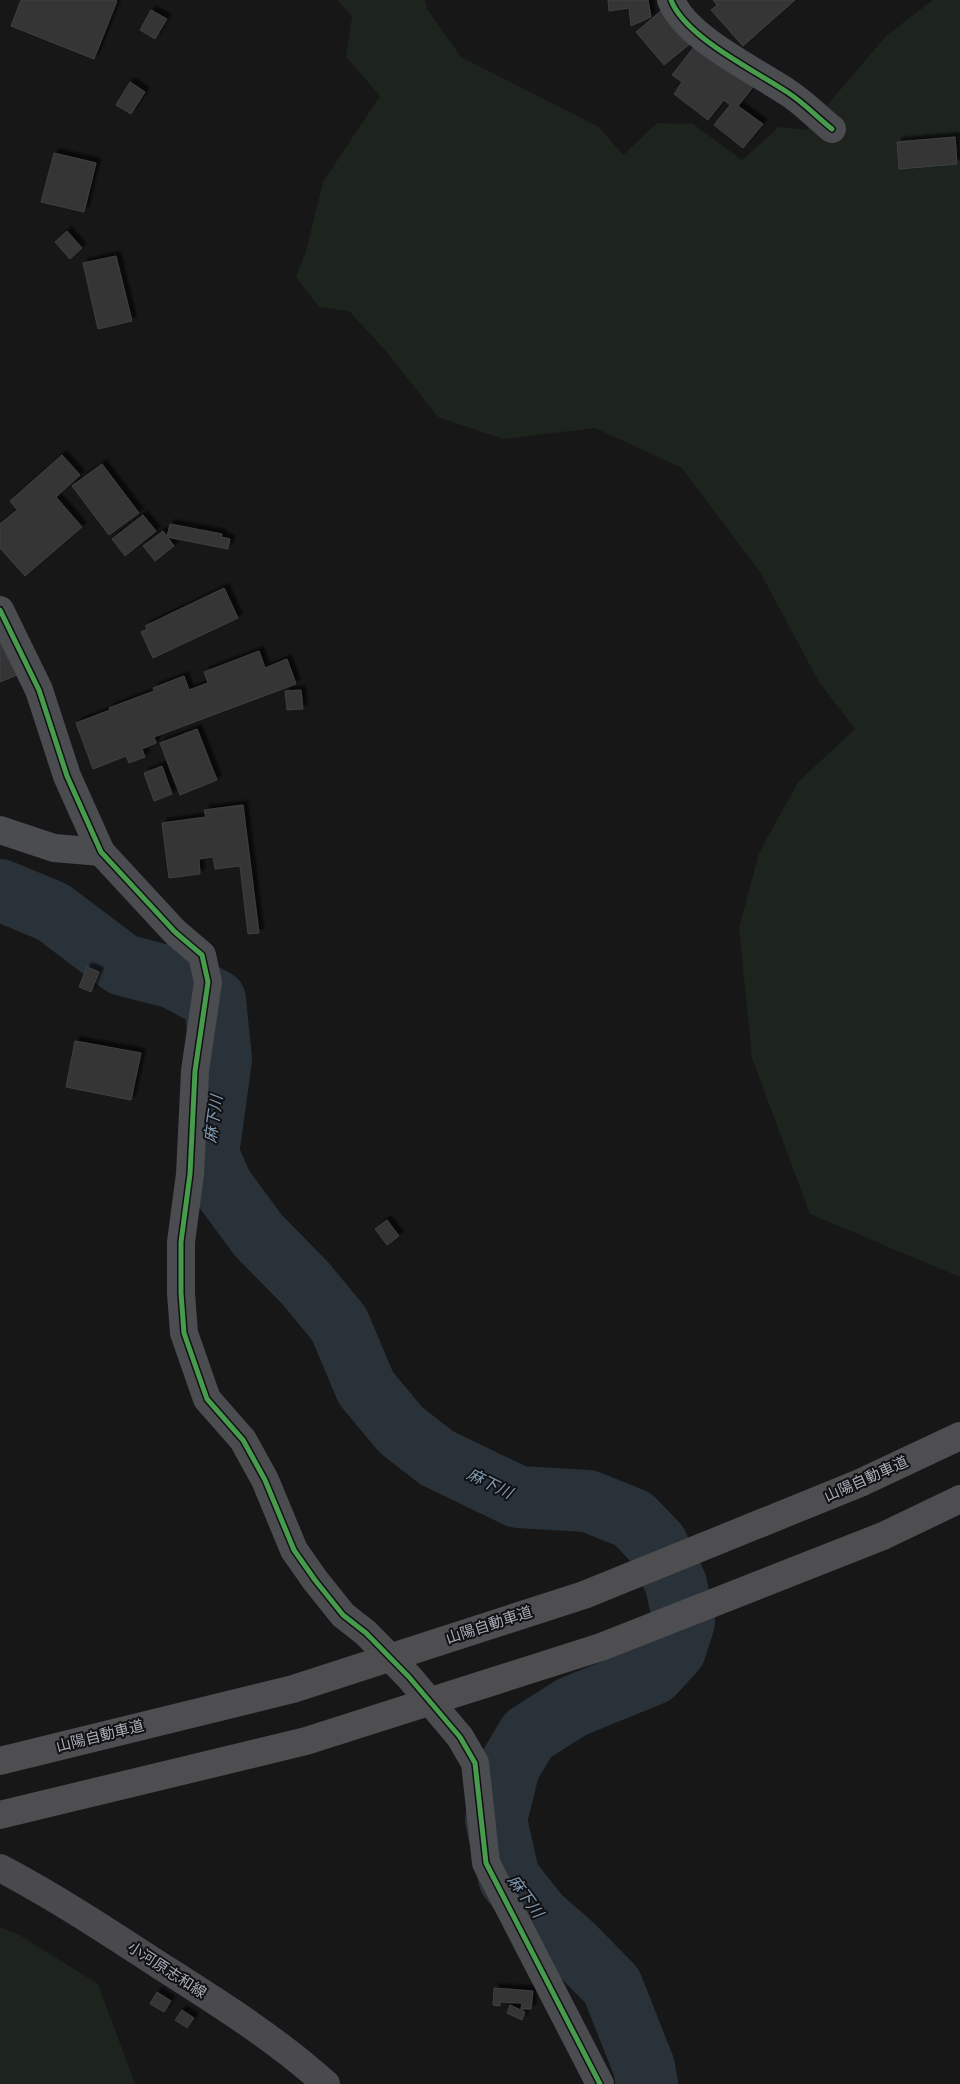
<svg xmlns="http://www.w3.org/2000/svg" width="960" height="2084" font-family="'Archivo Narrow','Noto Sans JP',sans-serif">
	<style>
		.green { fill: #1d241e }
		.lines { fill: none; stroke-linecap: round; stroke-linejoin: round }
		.river { stroke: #2a3239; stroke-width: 62 }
		.building { fill: #353536; stroke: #3f4043; filter: url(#shadow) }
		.street { stroke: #4b4c50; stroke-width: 28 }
		.secondary { stroke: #4a4a4e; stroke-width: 28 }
		.highway-bridge { stroke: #4e4e51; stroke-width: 28 }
		.cycleway-casing { stroke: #111113; stroke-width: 8 }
		.cycleway { stroke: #469c4c; stroke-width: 5 }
		.labels { text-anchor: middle; stroke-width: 4; stroke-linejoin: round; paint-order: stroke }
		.street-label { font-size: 15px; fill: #a8adb8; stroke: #111113 }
		.water-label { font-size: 16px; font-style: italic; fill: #7f9bb3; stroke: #111113 }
	</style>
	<defs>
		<filter id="shadow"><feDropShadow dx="4.5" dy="-4.5" stdDeviation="1" flood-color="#0009"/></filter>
	</defs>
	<rect width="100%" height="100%" fill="#171717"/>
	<g class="green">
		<polygon points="337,0 425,0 427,9 461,57 599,127 623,155 657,123 693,124 742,160 779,127 806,130 887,35 933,0 960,0 960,1277 810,1214 752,1058 739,928 759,853 798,782 855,729 819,682 760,572 682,468 595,428 503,439 438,417 386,351 349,311 319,307 296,277 306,251 323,182 380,96 346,57 352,16"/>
		<polygon points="0,1927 21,1936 98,1984 135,2084 0,2084"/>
	</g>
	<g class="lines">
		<polyline class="river" points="0,890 53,912 123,965 174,978 215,1000 221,1059 208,1154 222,1186 258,1235 306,1284 339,1324 366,1388 401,1430 437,1458 518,1497 588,1501 633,1519 657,1544 676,1584 684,1622 675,1650 653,1674 572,1707 528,1735 509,1767 496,1820 509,1878 539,1916 573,1946 612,1986 644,2067 647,2084"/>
	</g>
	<g class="building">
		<polygon points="21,0 115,0 117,1 94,59 11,26"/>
		<polygon points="608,0 648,0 651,17 631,26 629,8 609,11"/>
		<polygon points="713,0 795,0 743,46 711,10 717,5"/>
		<polygon points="663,9 691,43 664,65 636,32"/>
		<polygon points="151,10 167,19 155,39 140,30"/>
		<polygon points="697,43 753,87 738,106 763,124 743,148 714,125 730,105 724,100 708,120 674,94 682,82 672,75"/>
		<polygon points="130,82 145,92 131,114 116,105"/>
		<polygon points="955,137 957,164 899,169 897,142"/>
		<polygon points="54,153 96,163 84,212 41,202"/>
		<polygon points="67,231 82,248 70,259 55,242"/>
		<polygon points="116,256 132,321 98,329 83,263"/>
		<polygon points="62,455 80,475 56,497 82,527 25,576 0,548 0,524 17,510 10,501"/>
		<polygon points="102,464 139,513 109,535 72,486"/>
		<polygon points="143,515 156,531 125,556 112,539"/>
		<polygon points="170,524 222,534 221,537 230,539 228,549 167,537"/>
		<polygon points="163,531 174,546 155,561 143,546"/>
		<polygon points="224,588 238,618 153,658 141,632 147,629 145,626"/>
		<polygon points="0,632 17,675 0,682"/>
		<polygon points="259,651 265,668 287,659 296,684 154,737 156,743 142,749 145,757 129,763 126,756 93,769 76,723 110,710 109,708 154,691 153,688 184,676 189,690 208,683 204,672"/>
		<polygon points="301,690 303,709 287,710 285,691"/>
		<polygon points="197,729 217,780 180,795 160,743"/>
		<polygon points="162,766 172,794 154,801 144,773"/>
		<polygon points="243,805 259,933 248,934 240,866 215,869 213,857 199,859 200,874 169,878 162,823 206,817 204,810"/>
		<polygon points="87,967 99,972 91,992 79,987"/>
		<polygon points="75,1041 141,1053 131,1100 66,1087"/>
		<polygon points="387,1220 399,1236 387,1245 375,1229"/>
		<polygon points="494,1988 533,1991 531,2009 521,2009 522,2003 500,2002 500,2006 493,2005"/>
		<polygon points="157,1992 171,2001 164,2012 150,2004"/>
		<polygon points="510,2005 525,2012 522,2020 507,2013"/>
		<polygon points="182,2010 194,2018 187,2028 175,2020"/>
	</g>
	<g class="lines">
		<g class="street">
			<path d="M 671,0 C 685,37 754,70 787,92 C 803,102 817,117 832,129"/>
			<polyline points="0,610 39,690 67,776 101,852 175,932 202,955 208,982 195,1071 190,1174 181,1242 181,1293 184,1333 207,1399 243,1440 265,1480 294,1550 315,1580 343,1615 366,1633 409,1677 460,1737 475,1763 486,1863 600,2084"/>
			<polyline points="0,830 54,848 101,852"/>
		</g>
		<path class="secondary" d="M 0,1868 C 55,1897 107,1931 159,1965 C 217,2002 275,2038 326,2084"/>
		<g class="highway-bridge">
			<polyline points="0,1761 293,1689 584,1595 860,1483 960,1436"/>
			<polyline points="0,1815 306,1741 601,1647 883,1536 960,1499"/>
		</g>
		<g class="cycleway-casing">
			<g id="cycleway">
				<path d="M 671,0 C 685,37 754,70 787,92 C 803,102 817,117 832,129"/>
				<polyline points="0,610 39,690 67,776 101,852 175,932 202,955 208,982 195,1071 190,1174 181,1242 181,1293 184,1333 207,1399 243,1440 265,1480 294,1550 315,1580 343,1615 366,1633 409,1677 460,1737 475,1763 486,1863 600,2084"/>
			</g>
		</g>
		<use href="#cycleway" class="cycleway"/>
	</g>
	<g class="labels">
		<g class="street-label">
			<text transform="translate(866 1479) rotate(-24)" y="5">山陽自動車道</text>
			<text transform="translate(489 1625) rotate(-18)" y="5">山陽自動車道</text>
			<text transform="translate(100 1736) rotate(-14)" y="5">山陽自動車道</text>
			<text transform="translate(167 1970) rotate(33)" y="5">小河原志和線</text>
		</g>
		<g class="water-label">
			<text transform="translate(213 1119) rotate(-82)" y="6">麻下川</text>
			<text transform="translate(490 1483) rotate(26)" y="6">麻下川</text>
			<text transform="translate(526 1896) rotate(54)" y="6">麻下川</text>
		</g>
	</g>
</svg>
